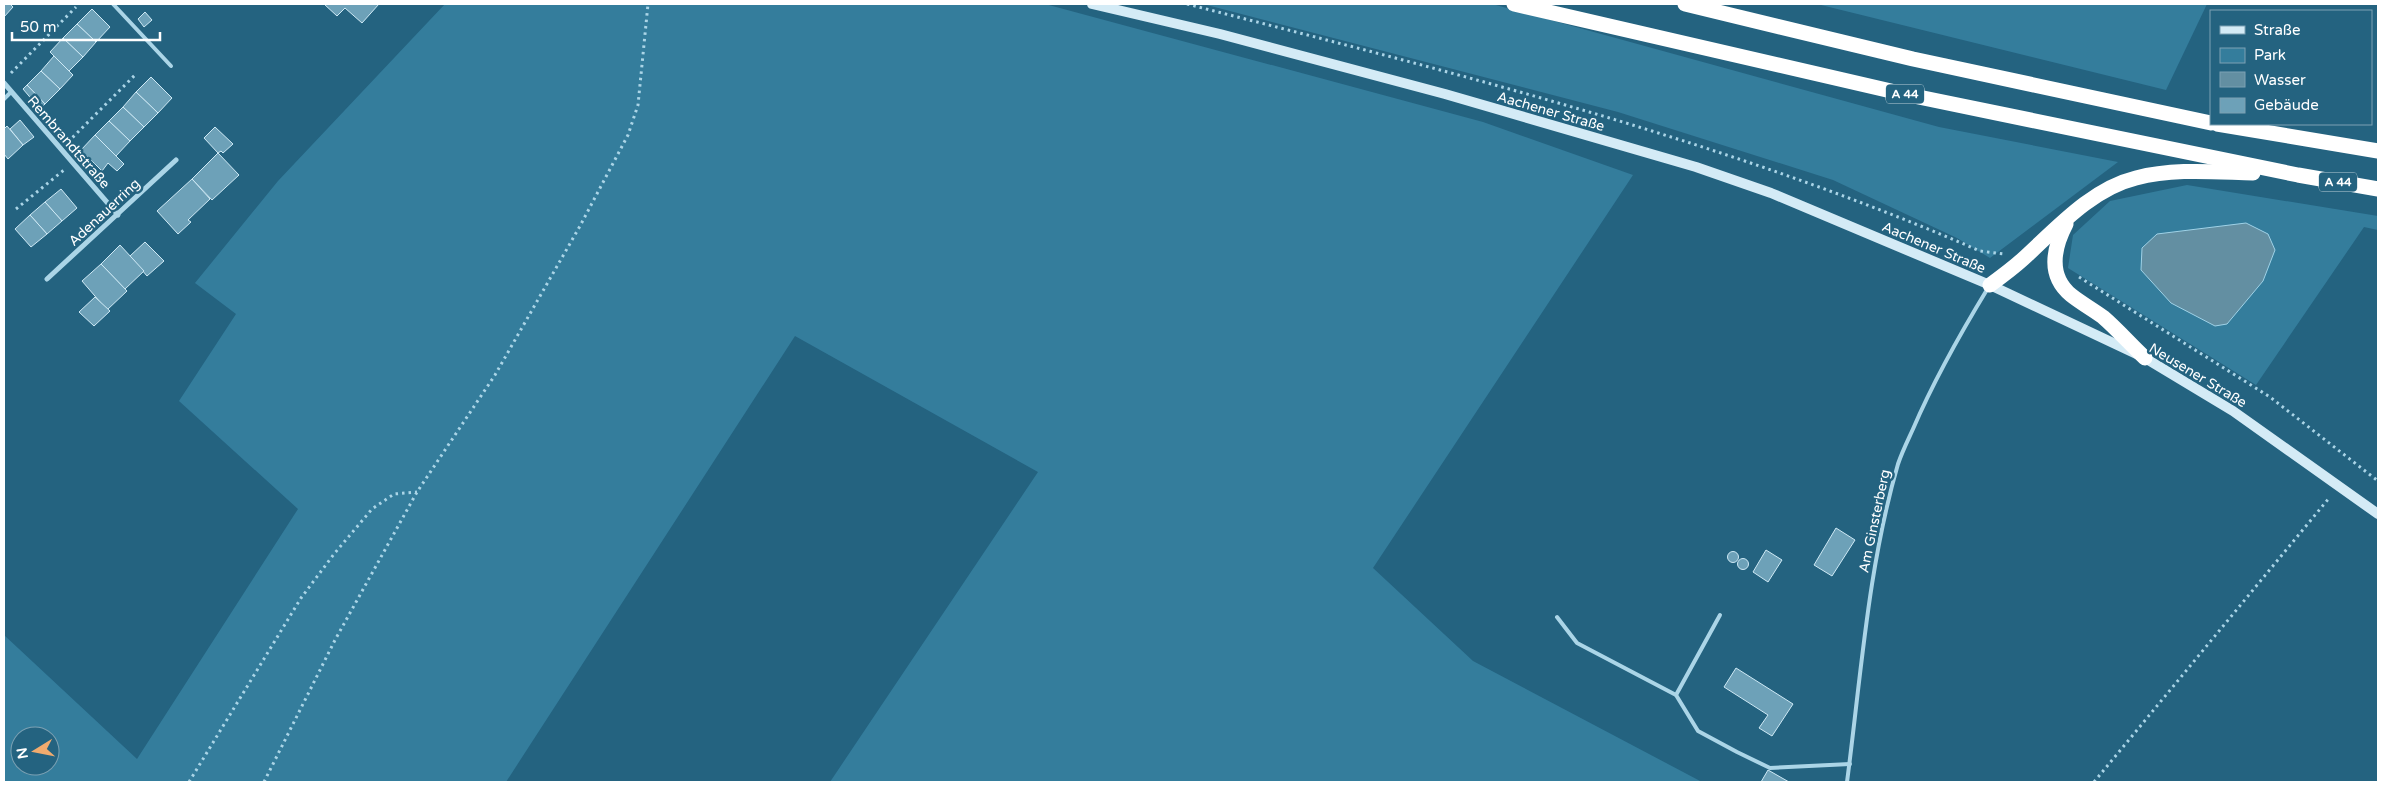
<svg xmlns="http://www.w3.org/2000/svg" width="2382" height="786" font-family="'Varela Round',sans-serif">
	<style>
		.green { fill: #347d9c; fill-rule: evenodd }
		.water { fill: #638fa2; stroke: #9fd2e7 }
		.building { fill: #6da1b8; stroke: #cee9f5 }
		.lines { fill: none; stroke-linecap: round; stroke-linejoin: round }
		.path { stroke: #abd5e7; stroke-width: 3; stroke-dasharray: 2.5 4; stroke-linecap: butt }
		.lane { stroke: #abd5e7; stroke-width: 4 }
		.street { stroke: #abd5e7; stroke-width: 5 }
		.secondary { stroke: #d4ebf6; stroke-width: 10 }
		.highway { stroke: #fff; stroke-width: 15 }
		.labels { text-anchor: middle; stroke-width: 5; stroke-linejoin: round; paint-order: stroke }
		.shield { fill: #246380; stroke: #bdd0d9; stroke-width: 1 }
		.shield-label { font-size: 12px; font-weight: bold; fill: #fff }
		.street-label { font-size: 14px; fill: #fff; stroke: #246380 }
	</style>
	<rect width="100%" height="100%" fill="#246380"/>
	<g class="green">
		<path d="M 445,4 L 1045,4 L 1483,122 L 1633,175 L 1373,568 L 1473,661 L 1702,782 L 830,782 L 1038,472 L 795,336 L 506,782 L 4,782 L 4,635 L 137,759 L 298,509 L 179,401 L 236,314 L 195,283 L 278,181 ZM 20,736 L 50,736 L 50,766 L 20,766 Z"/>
		<polygon points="1203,4 1492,4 1939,127 2118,162 1990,258 1957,238 1833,180 1618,112"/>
		<polygon points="1817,4 2207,4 2166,90"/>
		<polygon points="2187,185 2378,216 2378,230 2364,227 2256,385 2068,268 2073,235 2110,201"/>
	</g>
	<polygon class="water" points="2246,223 2268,234 2275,250 2263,281 2227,324 2215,326 2171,303 2141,270 2142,248 2157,234"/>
	<g class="building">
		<polygon points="4,4 10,4 13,7 4,17"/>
		<polygon points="324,4 379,4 362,23 345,8 337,16"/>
		<polygon points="92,9 110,27 96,42 77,24"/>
		<polygon points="145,12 152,20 144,27 138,19"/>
		<polygon points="77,24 96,42 83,57 63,38"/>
		<polygon points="63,38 83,57 69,71 50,52"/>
		<polygon points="54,56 73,75 60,89 41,71"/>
		<polygon points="41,71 60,89 45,104 27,85"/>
		<polygon points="151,77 172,98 158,113 136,92"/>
		<polygon points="27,85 45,104 40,109 23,89"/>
		<polygon points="136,92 158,113 144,127 123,107"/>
		<polygon points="123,107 144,127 130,141 109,121"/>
		<polygon points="20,120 34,137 23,145 10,129"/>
		<polygon points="109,121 130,141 116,156 95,135"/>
		<polygon points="7,126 23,145 8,159 4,154 4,129"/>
		<polygon points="215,127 233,144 223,153 221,151 218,153 204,138"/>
		<polygon points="95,135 124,164 117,171 108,163 102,171 81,150"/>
		<polygon points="218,153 239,175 212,200 192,179"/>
		<polygon points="192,179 210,199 188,220 191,222 178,234 157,211"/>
		<polygon points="61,189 77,208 62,221 45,202"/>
		<polygon points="45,202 62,221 47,234 30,215"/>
		<polygon points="30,215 47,234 31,247 15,229"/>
		<polygon points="145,242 164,261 147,276 130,256"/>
		<polygon points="120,245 144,271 125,289 101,264"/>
		<polygon points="101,264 127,291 107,310 82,281"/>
		<polygon points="95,297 110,311 94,326 79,312"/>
		<polygon points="1836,528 1855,540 1832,576 1814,565"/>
		<polygon points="1766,550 1782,560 1768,582 1753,572"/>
		<circle cx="1733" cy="557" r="5.5"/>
		<circle cx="1743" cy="564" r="5.5"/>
		<polygon points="1736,668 1793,704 1772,736 1759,728 1768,715 1724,687"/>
		<polygon points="1768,770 1789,782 1761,782"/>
	</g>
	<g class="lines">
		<g class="path">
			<path d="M 1187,4 C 1455,73 1725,140 1980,251 L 2004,254"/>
			<polyline points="11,73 76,7"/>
			<polyline points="68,142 135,75"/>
			<polyline points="16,209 64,170"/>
			<polyline points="2079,277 2270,397 2378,481"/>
			<polyline points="189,782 301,598 334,554 372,509 394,494 417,492"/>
			<polyline points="264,782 335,640 417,492 495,375 580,226 628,135 638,105 648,4"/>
			<polyline points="2094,782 2330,497"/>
		</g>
		<g class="lane">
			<polyline points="113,4 171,66"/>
			<polyline points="4,99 11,92"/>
			<polyline points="1557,617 1577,643 1676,695 1698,731 1737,752 1770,768 1850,764"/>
			<polyline points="1676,695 1720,615"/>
			<path d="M 1847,782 C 1861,676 1868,567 1898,464 C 1902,452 1908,440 1913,429 C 1934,380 1960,334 1988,288"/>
		</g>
		<g class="street">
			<polyline points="4,83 118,215"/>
			<polyline points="47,279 176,160"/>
		</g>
		<polyline class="secondary" points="1092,4 1220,34 1445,94 1696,167 1771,193 1990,285 2145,358 2233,411 2378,514"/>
		<g class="highway">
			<polyline points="1514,4 1904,94 2298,175 2378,189"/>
			<polyline points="1685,4 1913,59 2211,123"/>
			<polyline points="2217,124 2378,151"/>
			<path d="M 2066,224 C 2054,247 2047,275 2071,295 C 2081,303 2092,309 2103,317 C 2118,330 2131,345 2145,358"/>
			<path d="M 1990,285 C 2001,277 2012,269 2023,259 C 2056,229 2091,189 2136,178 C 2174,168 2214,172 2253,173"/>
		</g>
	</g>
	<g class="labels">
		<g class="shield">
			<rect x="1886" y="84.5" width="38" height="19" rx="4"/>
			<rect x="2319" y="172.5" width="38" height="19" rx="4"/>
		</g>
		<g class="shield-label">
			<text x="1905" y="98">A 44</text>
			<text x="2338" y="186">A 44</text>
		</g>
		<g class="street-label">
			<text transform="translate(1551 111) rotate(16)" y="5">Aachener Straße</text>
			<text transform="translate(69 142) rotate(49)" y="5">Rembrandtstraße</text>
			<text transform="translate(104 212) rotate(-43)" y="5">Adenauerring</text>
			<text transform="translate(1934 247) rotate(23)" y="5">Aachener Straße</text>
			<text transform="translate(2198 375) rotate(31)" y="5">Neusener Straße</text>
			<text transform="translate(1874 521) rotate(-78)" y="5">Am Ginsterberg</text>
		</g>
	</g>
	<rect width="2382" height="786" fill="none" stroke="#ffffff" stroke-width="10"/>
	<rect x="2210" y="10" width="162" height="115" fill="#246380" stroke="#7ca1b3"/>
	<rect x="2220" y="26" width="25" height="8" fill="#d4ebf6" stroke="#7ca1b3"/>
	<text x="2254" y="35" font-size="15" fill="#ffffff">Straße</text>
	<rect x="2220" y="48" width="25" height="15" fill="#347d9c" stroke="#7ca1b3"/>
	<text x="2254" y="60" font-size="15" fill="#ffffff">Park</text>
	<rect x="2220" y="72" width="25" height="15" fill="#638fa2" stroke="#7ca1b3"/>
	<text x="2254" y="85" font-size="15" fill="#ffffff">Wasser</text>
	<rect x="2220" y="98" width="25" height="15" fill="#6da1b8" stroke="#7ca1b3"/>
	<text x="2254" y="110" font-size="15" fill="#ffffff">Gebäude</text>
	<g transform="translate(35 751) rotate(260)"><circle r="24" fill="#246380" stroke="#7ca1b3"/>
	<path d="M0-4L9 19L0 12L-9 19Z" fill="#f1ab6e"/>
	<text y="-8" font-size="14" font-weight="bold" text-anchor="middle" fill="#ffffff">N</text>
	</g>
	<path d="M12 32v8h148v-8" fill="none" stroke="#ffffff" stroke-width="2.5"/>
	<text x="20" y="32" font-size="15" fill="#ffffff" stroke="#246380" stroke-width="4" paint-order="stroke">50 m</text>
</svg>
